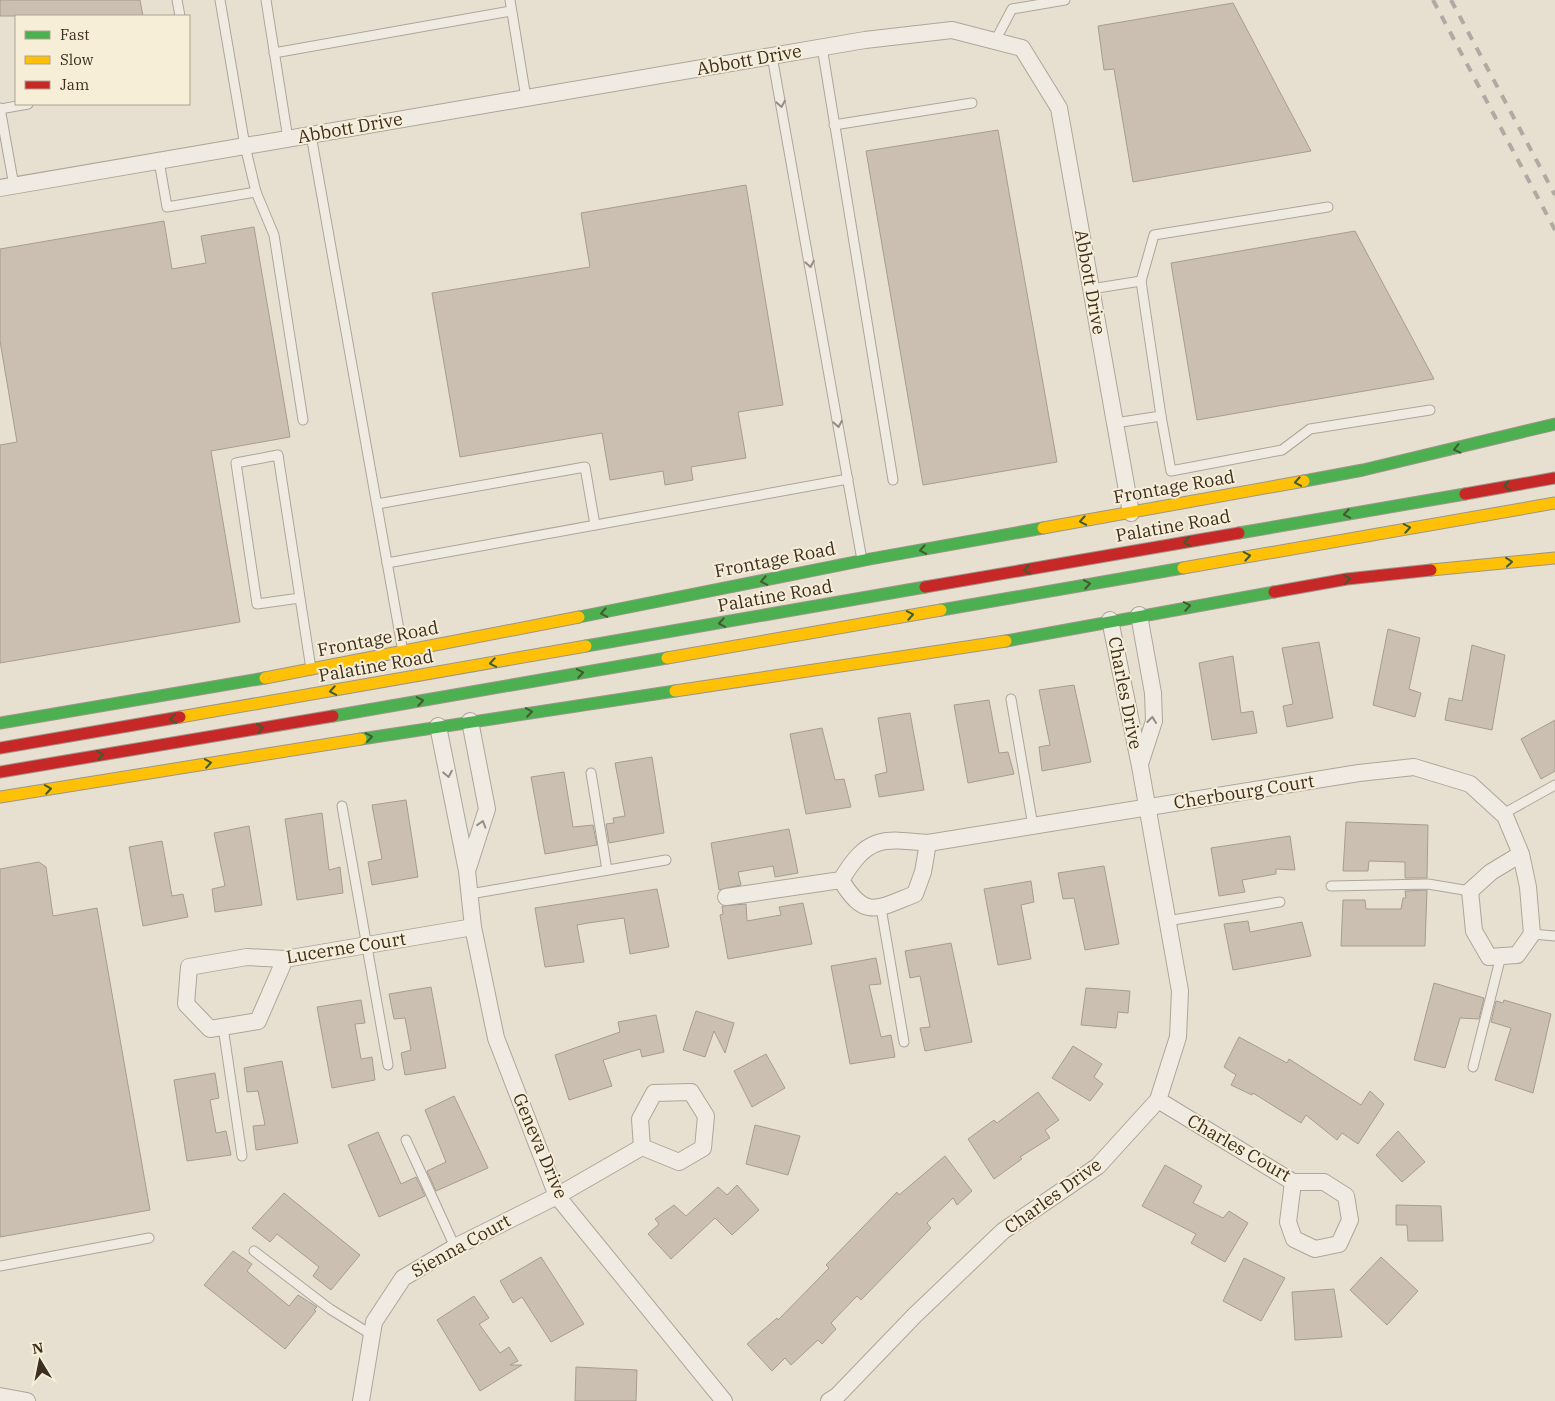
<svg xmlns="http://www.w3.org/2000/svg" width="1555" height="1401" font-family="'IBM Plex Serif',serif">
	<style>
		.building { fill: #cbbfb2; stroke: #a89c90 }
		.lines { fill: none; stroke-linecap: round; stroke-linejoin: round }
		.lane-casing { stroke: #ada599; stroke-width: 11 }
		.street-casing { stroke: #ada599; stroke-width: 18 }
		.fast-casing { stroke: #9c958a; stroke-width: 13 }
		.slow-casing { stroke: #9c958a; stroke-width: 13 }
		.jam-casing { stroke: #9c958a; stroke-width: 13 }
		.lane { stroke: #efebe3; stroke-width: 9 }
		.street { stroke: #efebe3; stroke-width: 16 }
		.fast { stroke: #4caf50; stroke-width: 11 }
		.slow { stroke: #ffc107; stroke-width: 11 }
		.jam { stroke: #c62828; stroke-width: 11 }
		.rail { stroke: #afaaa2; stroke-width: 4; stroke-dasharray: 9 9; stroke-linecap: butt }
		.oneway { stroke: #968c82 }
		.oneway2 { stroke: #425b31 }
		.labels { text-anchor: middle; stroke-width: 4; stroke-linejoin: round; paint-order: stroke }
		.street-label { font-size: 18px; fill: #3d2e20; stroke: #f7eed8 }
	</style>
	<rect width="100%" height="100%" fill="#e7e0d1"/>
	<g class="building">
		<polygon points="0,0 140,0 143,16 0,16"/>
		<polygon points="1233,3 1311,151 1133,182 1114,69 1104,70 1098,26"/>
		<polygon points="998,130 1057,462 923,485 866,151"/>
		<polygon points="746,185 783,405 738,412 746,458 691,467 693,480 665,485 663,471 610,480 602,433 460,457 432,293 590,267 581,213"/>
		<polygon points="164,221 172,269 206,263 201,236 254,227 290,437 211,451 240,622 0,663 0,445 17,442 0,341 0,249"/>
		<polygon points="1355,231 1434,379 1197,420 1171,263"/>
		<polygon points="1388,629 1420,638 1409,689 1421,693 1415,717 1373,705"/>
		<polygon points="1319,642 1333,718 1287,727 1283,706 1293,704 1282,648"/>
		<polygon points="1472,645 1505,655 1492,730 1445,720 1449,698 1462,701"/>
		<polygon points="1233,656 1241,713 1253,711 1257,733 1212,740 1199,663"/>
		<polygon points="1074,685 1091,762 1042,771 1039,747 1050,745 1039,690"/>
		<polygon points="989,700 999,753 1008,752 1014,774 968,783 954,705"/>
		<polygon points="910,713 924,790 879,797 875,775 887,772 878,718"/>
		<polygon points="1555,720 1555,771 1541,779 1521,739"/>
		<polygon points="822,728 835,780 844,779 851,807 806,814 790,734"/>
		<polygon points="652,757 664,833 609,843 606,824 614,823 613,818 625,816 615,763"/>
		<polygon points="564,772 573,827 593,825 597,845 545,854 531,777"/>
		<polygon points="406,800 418,877 372,885 368,862 382,859 372,805"/>
		<polygon points="322,813 329,870 340,867 343,893 297,900 285,819"/>
		<polygon points="1346,822 1428,825 1427,878 1405,878 1405,862 1369,861 1368,871 1343,871"/>
		<polygon points="249,826 262,905 215,912 212,889 225,886 214,833"/>
		<polygon points="789,829 798,873 775,877 773,866 738,872 741,885 719,890 711,843"/>
		<polygon points="1290,836 1295,870 1276,869 1276,874 1242,880 1245,892 1219,896 1211,848"/>
		<polygon points="162,841 172,896 183,894 188,917 143,926 129,847"/>
		<polygon points="39,862 46,867 53,916 97,908 150,1210 0,1237 0,869"/>
		<polygon points="1104,866 1119,944 1085,950 1074,898 1063,899 1058,873"/>
		<polygon points="1031,881 1034,902 1021,905 1031,959 998,965 984,889"/>
		<polygon points="657,889 669,947 630,954 624,918 588,923 577,925 584,962 545,967 535,908"/>
		<polygon points="1427,890 1425,946 1341,946 1343,900 1365,900 1366,909 1401,909 1403,898 1406,898 1405,891"/>
		<polygon points="803,903 812,944 728,959 720,915 723,914 722,906 746,904 747,921 781,915 779,907"/>
		<polygon points="1248,921 1250,932 1302,922 1311,956 1233,970 1224,924"/>
		<polygon points="951,943 972,1042 925,1051 920,1028 930,1027 920,976 910,978 905,951"/>
		<polygon points="876,958 881,984 869,985 881,1037 891,1035 895,1057 850,1064 831,966"/>
		<polygon points="1434,983 1484,998 1479,1019 1460,1018 1445,1068 1414,1060"/>
		<polygon points="431,987 446,1068 405,1075 401,1053 411,1050 405,1018 394,1019 389,994"/>
		<polygon points="1086,988 1130,991 1128,1013 1118,1012 1116,1028 1081,1025"/>
		<polygon points="361,1000 365,1023 355,1024 361,1059 372,1057 375,1080 332,1088 317,1007"/>
		<polygon points="1504,1000 1551,1014 1533,1093 1495,1080 1511,1028 1491,1022 1496,1001 1503,1003"/>
		<polygon points="696,1011 734,1023 725,1053 714,1031 705,1057 683,1050"/>
		<polygon points="656,1015 664,1052 642,1057 640,1049 603,1060 612,1086 569,1100 555,1055 620,1032 618,1022"/>
		<polygon points="1239,1037 1287,1063 1289,1059 1361,1105 1370,1091 1384,1104 1358,1144 1342,1133 1337,1140 1306,1115 1301,1123 1253,1093 1252,1095 1231,1085 1236,1075 1224,1067"/>
		<polygon points="1073,1046 1102,1064 1094,1077 1103,1084 1090,1101 1052,1078"/>
		<polygon points="766,1054 785,1088 752,1107 734,1071"/>
		<polygon points="282,1061 298,1143 256,1150 253,1126 265,1125 258,1091 247,1092 244,1068"/>
		<polygon points="215,1073 219,1098 210,1100 216,1133 226,1131 231,1155 187,1161 174,1080"/>
		<polygon points="1038,1092 1059,1120 1045,1130 1050,1138 1020,1157 1022,1159 994,1179 968,1139 994,1120 997,1123"/>
		<polygon points="454,1096 488,1168 436,1191 427,1171 446,1162 425,1110"/>
		<polygon points="755,1125 800,1136 788,1175 746,1164"/>
		<polygon points="1398,1131 1425,1162 1402,1182 1376,1155"/>
		<polygon points="378,1132 401,1184 416,1177 425,1196 379,1217 348,1145"/>
		<polygon points="945,1156 972,1191 957,1205 953,1198 927,1223 931,1228 861,1300 857,1296 831,1323 836,1329 822,1344 818,1340 791,1365 785,1358 772,1371 747,1344 777,1318 778,1320 829,1268 826,1265 897,1192 899,1195"/>
		<polygon points="1165,1165 1202,1186 1193,1203 1223,1218 1229,1211 1248,1223 1225,1262 1191,1243 1196,1234 1142,1206"/>
		<polygon points="737,1185 759,1210 732,1235 715,1218 671,1259 648,1234 659,1224 655,1219 674,1205 686,1216 718,1187 727,1195"/>
		<polygon points="284,1193 360,1255 331,1290 313,1276 319,1267 277,1234 270,1242 252,1228"/>
		<polygon points="1396,1205 1441,1206 1443,1241 1408,1241 1407,1225 1396,1225"/>
		<polygon points="233,1251 252,1264 247,1271 289,1306 298,1295 317,1307 314,1310 316,1311 285,1349 204,1285"/>
		<polygon points="541,1257 584,1324 551,1342 522,1297 513,1303 500,1281"/>
		<polygon points="1381,1257 1418,1291 1387,1325 1350,1290"/>
		<polygon points="1244,1258 1285,1278 1261,1321 1223,1301"/>
		<polygon points="1334,1289 1342,1337 1295,1340 1292,1292"/>
		<polygon points="474,1296 489,1318 479,1324 500,1353 509,1347 518,1361 510,1365 522,1365 480,1391 437,1320"/>
		<polygon points="576,1367 637,1370 636,1401 575,1401"/>
	</g>
	<g class="lines">
		<g class="lane-casing">
			<g id="lane">
				<polyline points="177,0 180,16"/>
				<polyline points="266,0 288,139"/>
				<polyline points="510,0 526,98"/>
				<polyline points="995,41 1012,9 1065,0"/>
				<polyline points="822,47 893,480"/>
				<polyline points="274,53 511,11"/>
				<polyline points="772,56 862,560"/>
				<polyline points="0,108 14,186"/>
				<polyline points="0,109 28,104"/>
				<polyline points="834,125 972,103"/>
				<polyline points="311,135 403,652"/>
				<polyline points="159,161 167,207 256,192 245,146 220,0"/>
				<polyline points="256,192 274,235 303,420"/>
				<polyline points="1141,281 1154,235 1328,207"/>
				<polyline points="1091,289 1141,281 1161,416 1115,423"/>
				<polyline points="1161,416 1171,471 1282,450 1310,429 1430,410"/>
				<polyline points="377,504 585,467 595,525"/>
				<polyline points="387,563 848,479"/>
				<polyline points="300,598 257,604 236,463 278,455 311,669"/>
				<polyline points="1011,699 1033,826"/>
				<polyline points="591,773 607,870"/>
				<polyline points="342,806 388,1065"/>
				<polyline points="1503,814 1555,785"/>
				<polyline points="1331,886 1428,884 1470,891"/>
				<polyline points="470,894 666,860"/>
				<polyline points="881,908 904,1042"/>
				<polyline points="1167,921 1280,902"/>
				<polyline points="1532,934 1555,936"/>
				<polyline points="223,1027 242,1156"/>
				<polyline points="1473,1067 1501,956"/>
				<polyline points="406,1140 455,1247"/>
				<polyline points="254,1251 330,1309 372,1335"/>
				<polyline points="0,1266 149,1238"/>
			</g>
		</g>
		<g class="street-casing">
			<g id="street">
				<polyline points="0,188 865,40 952,30 1022,48 1059,108 1131,513"/>
				<polyline points="1139,615 1153,693 1154,721 1140,764"/>
				<polyline points="438,726 467,871 473,927 496,1038 557,1196 724,1401"/>
				<polyline points="468,868 487,809 470,721"/>
				<path d="M 841,880 C 865,920 877,909 915,894 L 923,872 L 928,843"/>
				<path d="M 726,897 L 841,880 C 867,837 880,838 928,843 L 1359,773 L 1414,767 L 1470,784 L 1505,816 L 1521,854 L 1528,887 L 1532,934 L 1517,955 L 1489,957 L 1474,931 L 1470,891 L 1491,872 L 1521,854"/>
				<polyline points="285,959 258,1021 210,1029 186,1004 189,967 247,957 285,959 473,927"/>
				<polygon points="691,1092 706,1116 703,1148 679,1162 642,1147 640,1119 654,1093"/>
				<polyline points="1158,1100 1293,1182 1324,1182 1346,1196 1350,1220 1339,1244 1315,1249 1294,1239 1288,1222 1293,1182"/>
				<polyline points="0,1396 27,1401"/>
				<polyline points="361,1401 374,1322 403,1278 455,1247 557,1196 642,1147"/>
				<polyline points="829,1401 837,1396 914,1316 1003,1231 1098,1166 1158,1100 1178,1037 1180,991 1140,766 1110,620"/>
			</g>
		</g>
		<g class="fast-casing">
			<g id="fast">
				<polyline points="1304,481 1363,470 1555,424"/>
				<polyline points="1239,533 1465,494"/>
				<polyline points="941,610 1183,568"/>
				<polyline points="579,617 870,559 1043,528"/>
				<polyline points="1006,641 1274,592"/>
				<polyline points="586,646 925,587"/>
				<polyline points="333,716 667,658"/>
				<polyline points="0,723 265,678"/>
				<polyline points="361,739 675,691"/>
			</g>
		</g>
		<g class="slow-casing">
			<g id="slow">
				<polyline points="1043,528 1304,481"/>
				<polyline points="1183,568 1555,503"/>
				<polyline points="1431,570 1555,558"/>
				<polyline points="667,658 941,610"/>
				<polyline points="265,678 579,617"/>
				<polyline points="675,691 1006,641"/>
				<polyline points="180,717 586,646"/>
				<polyline points="0,797 361,739"/>
			</g>
		</g>
		<g class="jam-casing">
			<g id="jam">
				<polyline points="1465,494 1555,478"/>
				<polyline points="925,587 1239,533"/>
				<polyline points="1274,592 1347,579 1431,570"/>
				<polyline points="0,748 180,717"/>
				<polyline points="0,772 333,716"/>
			</g>
		</g>
		<use href="#lane" class="lane"/>
		<use href="#street" class="street"/>
		<use href="#fast" class="fast"/>
		<use href="#slow" class="slow"/>
		<use href="#jam" class="jam"/>
		<g class="rail">
			<polyline points="1433,0 1555,230"/>
			<polyline points="1451,0 1555,195"/>
		</g>
	</g>
	<defs><path id="oneway-chevron" d="M-2-3.5L2.5 0L-2 3.5" fill="none" stroke-width="1.6" stroke-linecap="round" stroke-linejoin="round" transform="scale(1.25)"/></defs>
	<g class="oneway">
		<use href="#oneway-chevron" transform="translate(781 104) rotate(80)"/>
		<use href="#oneway-chevron" transform="translate(810 264) rotate(80)"/>
		<use href="#oneway-chevron" transform="translate(838 424) rotate(80)"/>
		<use href="#oneway-chevron" transform="translate(1152 720) rotate(-84)"/>
		<use href="#oneway-chevron" transform="translate(448 774) rotate(79)"/>
		<use href="#oneway-chevron" transform="translate(482 824) rotate(-73)"/>
	</g>
	<g class="oneway2">
		<use href="#oneway-chevron" transform="translate(1457 449) rotate(167)"/>
		<use href="#oneway-chevron" transform="translate(1298 482) rotate(170)"/>
		<use href="#oneway-chevron" transform="translate(1507 486) rotate(170)"/>
		<use href="#oneway-chevron" transform="translate(1347 514) rotate(170)"/>
		<use href="#oneway-chevron" transform="translate(1083 521) rotate(170)"/>
		<use href="#oneway-chevron" transform="translate(1407 528) rotate(-10)"/>
		<use href="#oneway-chevron" transform="translate(1187 542) rotate(170)"/>
		<use href="#oneway-chevron" transform="translate(923 550) rotate(170)"/>
		<use href="#oneway-chevron" transform="translate(1247 556) rotate(-10)"/>
		<use href="#oneway-chevron" transform="translate(1509 562) rotate(-5)"/>
		<use href="#oneway-chevron" transform="translate(1027 570) rotate(170)"/>
		<use href="#oneway-chevron" transform="translate(1347 579) rotate(-8)"/>
		<use href="#oneway-chevron" transform="translate(764 581) rotate(169)"/>
		<use href="#oneway-chevron" transform="translate(1087 584) rotate(-10)"/>
		<use href="#oneway-chevron" transform="translate(1187 606) rotate(-10)"/>
		<use href="#oneway-chevron" transform="translate(604 613) rotate(169)"/>
		<use href="#oneway-chevron" transform="translate(910 615) rotate(-10)"/>
		<use href="#oneway-chevron" transform="translate(722 623) rotate(170)"/>
		<use href="#oneway-chevron" transform="translate(493 663) rotate(170)"/>
		<use href="#oneway-chevron" transform="translate(580 673) rotate(-10)"/>
		<use href="#oneway-chevron" transform="translate(333 691) rotate(170)"/>
		<use href="#oneway-chevron" transform="translate(420 701) rotate(-10)"/>
		<use href="#oneway-chevron" transform="translate(529 712) rotate(-8)"/>
		<use href="#oneway-chevron" transform="translate(173 719) rotate(170)"/>
		<use href="#oneway-chevron" transform="translate(260 728) rotate(-10)"/>
		<use href="#oneway-chevron" transform="translate(369 737) rotate(-9)"/>
		<use href="#oneway-chevron" transform="translate(100 755) rotate(-10)"/>
		<use href="#oneway-chevron" transform="translate(208 763) rotate(-9)"/>
		<use href="#oneway-chevron" transform="translate(48 789) rotate(-9)"/>
	</g>
	<g class="labels">
		<g class="street-label">
			<text transform="translate(749 60) rotate(-10)" y="6">Abbott Drive</text>
			<text transform="translate(350 128) rotate(-10)" y="6">Abbott Drive</text>
			<text transform="translate(1090 282) rotate(80)" y="6">Abbott Drive</text>
			<text transform="translate(1174 487) rotate(-10)" y="6">Frontage Road</text>
			<text transform="translate(1173 526) rotate(-10)" y="6">Palatine Road</text>
			<text transform="translate(775 560) rotate(-11)" y="6">Frontage Road</text>
			<text transform="translate(775 596) rotate(-10)" y="6">Palatine Road</text>
			<text transform="translate(378 639) rotate(-11)" y="6">Frontage Road</text>
			<text transform="translate(376 666) rotate(-10)" y="6">Palatine Road</text>
			<text transform="translate(1125 693) rotate(79)" y="6">Charles Drive</text>
			<text transform="translate(1244 792) rotate(-9)" y="6">Cherbourg Court</text>
			<text transform="translate(346 948) rotate(-9)" y="6">Lucerne Court</text>
			<text transform="translate(540 1146) rotate(67)" y="6">Geneva Drive</text>
			<text transform="translate(1239 1148) rotate(30)" y="6">Charles Court</text>
			<text transform="translate(1053 1196) rotate(-36)" y="6">Charles Drive</text>
			<text transform="translate(461 1246) rotate(-29)" y="6">Sienna Court</text>
		</g>
	</g>
	<rect x="15" y="15" width="175" height="90" fill="#f7eed8" stroke="#ada18e"/>
	<rect x="25" y="31" width="25" height="8" fill="#4caf50" stroke="#ada18e"/>
	<text x="60" y="40" font-size="15" fill="#3d2e20">Fast</text>
	<rect x="25" y="56" width="25" height="8" fill="#ffc107" stroke="#ada18e"/>
	<text x="60" y="65" font-size="15" fill="#3d2e20">Slow</text>
	<rect x="25" y="81" width="25" height="8" fill="#c62828" stroke="#ada18e"/>
	<text x="60" y="90" font-size="15" fill="#3d2e20">Jam</text>
	<g transform="translate(40 1361) rotate(350)" stroke="#f7eed8" stroke-width="4" paint-order="stroke">
	<path d="M0-4L9 19L0 12L-9 19Z" fill="#3d2e20"/>
	<text y="-8" font-size="14" font-weight="bold" text-anchor="middle" fill="#3d2e20">N</text>
	</g>
</svg>
